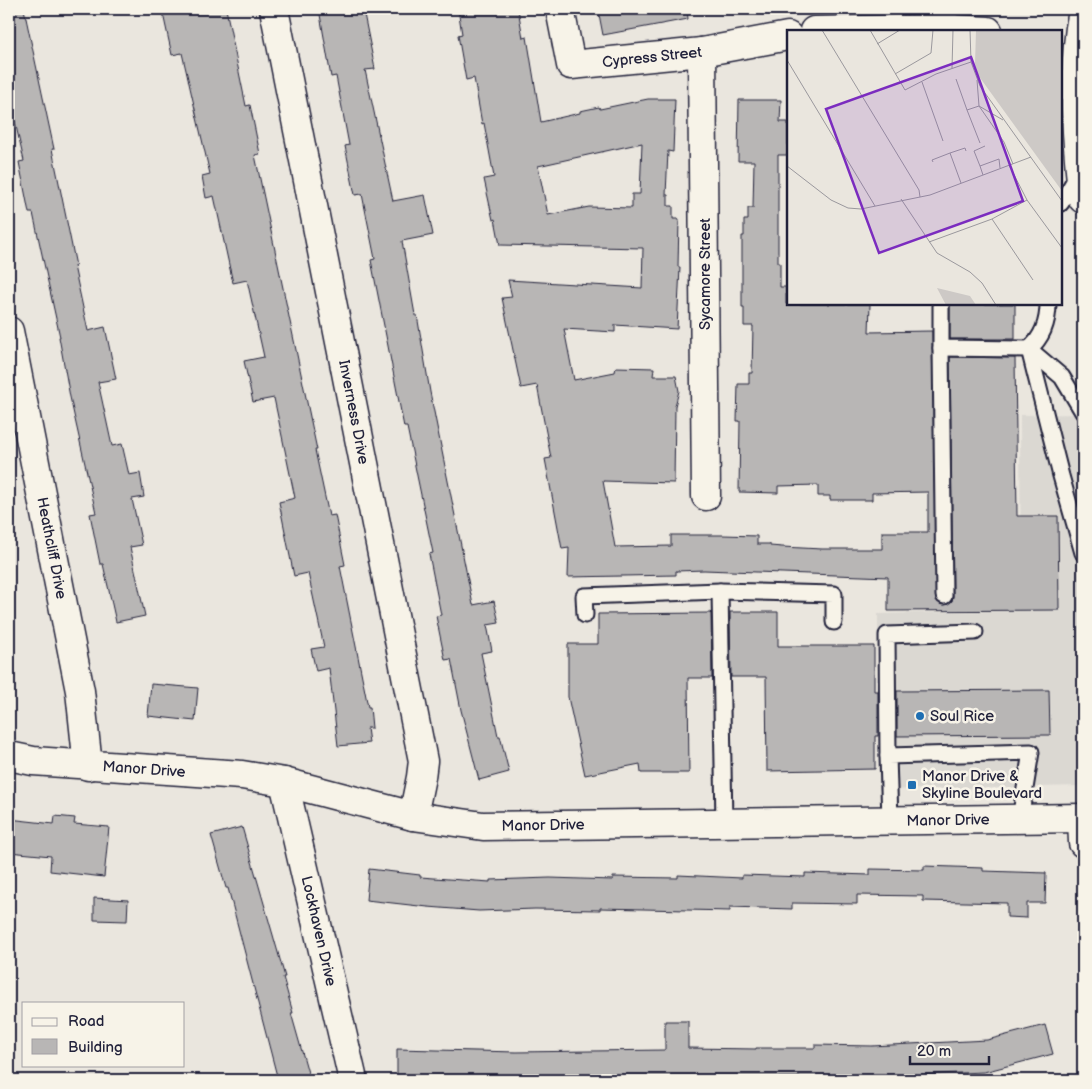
<svg xmlns="http://www.w3.org/2000/svg" width="1092" height="1089" font-family="'Balsamiq Sans',sans-serif">
	<style>
		.built { fill: #dbd8d2 }
		.building { fill: #b8b6b5; stroke: #22223b; fill-rule: evenodd }
		.lines { fill: none; stroke-linecap: round; stroke-linejoin: round }
		.lane-casing { stroke: #22223b; stroke-width: 19 }
		.street-casing { stroke: #22223b; stroke-width: 31 }
		.secondary-casing { stroke: #22223b; stroke-width: 31 }
		.primary-casing { stroke: #22223b; stroke-width: 31 }
		.lane { stroke: #f7f3e8; stroke-width: 15 }
		.street { stroke: #f7f3e8; stroke-width: 28 }
		.secondary { stroke: #f7f3e8; stroke-width: 28 }
		.primary { stroke: #f7f3e8; stroke-width: 28 }
		.poi-dot { fill: #1f6fb2; stroke: #f7f3e8; stroke-width: 2 }
		.labels { text-anchor: middle; stroke-width: 5; stroke-linejoin: round; paint-order: stroke }
		.street-label { font-size: 15px; fill: #22223b; stroke: #f7f3e8 }
		.poi-label { font-size: 15px; fill: #22223b; stroke: #f7f3e8; text-anchor: start }
		.inset-road { fill: none; stroke: #9a989d; stroke-width: 1 }
		.view { fill: #7b2cbf; fill-opacity: 0.15; stroke: #7b2cbf; stroke-width: 2.5 }
		.inset-edge { fill: none; stroke: #22223b; stroke-width: 2.5 }
	</style>
	<rect width="100%" height="100%" fill="#eae6de"/>
	<filter id="ink" filterUnits="userSpaceOnUse"><feTurbulence type="fractalNoise" baseFrequency=".02" numOctaves="2"/><feDisplacementMap in="SourceGraphic" scale="10" xChannelSelector="R" yChannelSelector="G"/><feConvolveMatrix kernelMatrix="1 2 1 2 8 2 1 2 1" color-interpolation-filters="sRGB"/></filter>
	<g filter="url(#ink)">
		<polygon class="built" points="1083,414 1083,786 879,790 878,614 1021,610 1020,415"/>
		<g class="building">
			<polygon points="9,9 24,9 54,149 52,149 76,266 74,266 88,331 105,327 116,379 98,382 112,446 122,444 129,475 140,473 144,497 132,499 142,545 130,547 145,616 116,622 103,564 100,564 90,514 96,513 70,397 59,337 60,337 33,213 29,213 19,162 24,161 11,104 14,103 9,80"/>
			<polygon points="162,9 226,9 246,106 250,105 260,154 255,155 317,450 315,450 329,516 335,515 345,565 340,566 368,707 370,707 372,728 367,728 369,743 338,746 329,668 316,671 311,649 324,647 308,573 294,576 279,502 295,498 274,398 253,402 244,361 264,357 247,280 233,283 214,196 206,198 202,176 210,174 182,53 172,55"/>
			<polygon points="319,9 363,9 375,69 365,70 393,201 425,195 433,235 402,241 415,315 417,315 430,392 473,605 494,601 499,623 487,625 492,651 481,653 498,736 500,736 509,772 479,780 461,710 451,659 445,660 436,616 441,615 429,554 433,553 407,427 404,427 371,260 375,259 362,194 355,195 345,146 349,145 336,76 331,77"/>
			<path d="M 458,9 L 518,9 L 523,38 L 527,37 L 541,122 L 580,113 L 580,111 L 599,107 L 600,109 L 648,99 L 675,99 L 673,152 L 668,151 L 666,195 L 668,195 L 668,206 L 673,206 L 673,219 L 679,219 L 678,267 L 680,267 L 677,329 L 615,325 L 615,332 L 564,329 L 574,380 L 615,372 L 616,367 L 654,368 L 653,376 L 676,376 L 679,391 L 675,406 L 674,483 L 603,481 L 615,547 L 671,546 L 671,535 L 723,535 L 757,536 L 757,544 L 770,544 L 770,546 L 782,547 L 822,549 L 882,549 L 882,532 L 928,532 L 928,492 L 872,493 L 872,500 L 830,500 L 830,496 L 818,496 L 818,485 L 778,486 L 778,493 L 739,492 L 740,421 L 737,421 L 738,384 L 749,384 L 749,373 L 752,373 L 753,326 L 744,326 L 744,307 L 742,307 L 742,236 L 744,236 L 744,220 L 748,220 L 748,208 L 753,208 L 754,161 L 738,161 L 739,100 L 781,100 L 780,122 L 788,122 L 788,155 L 778,155 L 778,263 L 780,263 L 780,287 L 786,287 L 786,304 L 870,304 L 869,332 L 932,331 L 936,600 L 940,604 L 945,605 L 952,601 L 953,596 L 950,357 L 1015,358 L 1017,516 L 1058,516 L 1059,610 L 888,611 L 888,577 L 704,570 L 676,571 L 676,575 L 568,577 L 569,548 L 562,549 L 553,501 L 545,459 L 551,458 L 537,385 L 521,388 L 502,298 L 512,297 L 508,280 L 642,288 L 643,248 L 500,245 L 495,219 L 493,220 L 484,179 L 494,177 L 484,123 L 482,124 L 474,78 L 466,80 L 458,35 L 462,34 ZM 642,143 L 640,194 L 632,194 L 632,208 L 589,207 L 548,215 L 538,166 Z"/>
			<polygon points="598,9 687,9 688,19 603,35"/>
			<rect x="950" y="304" width="65" height="35"/>
			<polygon points="730,612 778,612 778,646 874,646 874,691 878,691 878,736 875,736 875,769 767,771 766,677 731,677"/>
			<polygon points="711,613 712,678 688,678 689,773 641,773 640,764 585,775 568,697 568,644 598,644 598,614"/>
			<polygon points="151,684 198,688 195,721 148,716"/>
			<polygon points="1049,690 1050,735 897,736 897,691"/>
			<polygon points="55,816 75,818 74,824 109,827 104,877 50,871 51,856 9,852 9,819 54,824"/>
			<polygon points="242,827 285,977 283,977 293,1013 291,1013 310,1080 278,1080 228,888 226,888 211,835"/>
			<polygon points="924,866 983,868 983,871 1046,873 1045,903 1027,903 1027,918 1007,917 1007,903 923,901 923,896 857,895 857,904 792,903 792,909 730,907 730,911 600,908 600,910 535,909 479,911 428,907 366,900 369,869 420,875 420,877 490,882 490,880 550,878 613,880 613,877 678,878 678,875 742,878 742,875 805,877 805,873 870,875 870,869 924,870"/>
			<polygon points="94,898 128,900 127,921 94,920"/>
			<polygon points="665,1021 688,1021 688,1048 756,1049 756,1048 815,1048 815,1045 872,1046 987,1040 1045,1025 1053,1054 984,1072 865,1077 749,1078 749,1080 397,1079 397,1049 516,1052 665,1050"/>
		</g>
		<g class="lines">
			<g class="lane-casing">
				<g id="lane">
					<polyline points="943,28 951,9"/>
					<polyline points="1061,203 1079,173"/>
					<polyline points="941,304 941,348 1029,349 1062,377 1083,412"/>
					<polyline points="941,348 944,596"/>
					<polyline points="1029,349 1061,476 1083,553"/>
					<path d="M 1029,349 C 1043,337 1048,322 1048,304"/>
					<polyline points="585,615 584,596 720,591"/>
					<polyline points="888,756 887,635 975,632"/>
					<polyline points="890,820 888,756 1031,752 1020,819"/>
					<polyline points="724,823 720,591 834,594 834,622"/>
				</g>
			</g>
			<g class="street-casing">
				<g id="street">
					<polyline points="560,9 571,65 702,52 788,36"/>
					<polyline points="814,31 938,28 988,31"/>
					<polyline points="702,52 706,496"/>
					<polyline points="9,331 80,691 88,766"/>
					<polyline points="284,782 353,1080"/>
					<polyline points="1082,818 1083,843"/>
				</g>
			</g>
			<g class="secondary-casing">
				<g id="secondary">
					<polyline points="274,9 423,761 421,777 413,816"/>
					<polyline points="9,756 33,761 242,775 284,782 413,816 483,826 1083,818"/>
				</g>
			</g>
			<g class="primary-casing">
				<path id="primary" d="M 1083,10 C 1071,72 1076,137 1083,199"/>
			</g>
			<use href="#lane" class="lane"/>
			<use href="#street" class="street"/>
			<use href="#secondary" class="secondary"/>
			<use href="#primary" class="primary"/>
		</g>
	</g>
	<g class="poi-dot">
		<circle cx="920" cy="716" r="5"/>
		<rect x="907" y="780" width="10" height="10" rx="2.5"/>
	</g>
	<g class="labels">
		<g class="street-label">
			<text transform="translate(652 57) rotate(-6)" y="5">Cypress Street</text>
			<text transform="translate(705 274) rotate(-90)" y="5">Sycamore Street</text>
			<text transform="translate(354 412) rotate(79)" y="5">Inverness Drive</text>
			<text transform="translate(52 548) rotate(79)" y="5">Heathcliff Drive</text>
			<text transform="translate(144 769) rotate(4)" y="5">Manor Drive</text>
			<text transform="translate(948 820) rotate(-1)" y="5">Manor Drive</text>
			<text transform="translate(543 825) rotate(-1)" y="5">Manor Drive</text>
			<text transform="translate(319 931) rotate(77)" y="5">Lockhaven Drive</text>
		</g>
		<g class="poi-label">
			<text x="930" y="721">Soul Rice</text>
			<text x="922" y="781">Manor Drive &amp;<tspan x="922" dy="17">Skyline Boulevard</tspan></text>
		</g>
	</g>
	<g transform="translate(787 30)">
		<rect width="275" height="275" fill="#eae6de"/>
		<path d="M 189,0 L 275,0 L 275,161 L 191,45 L 188,34 ZM 150,258 L 183,266 L 189,275 L 159,275 Z" fill="#cdc9c6"/>
		<path class="inset-road" d="M 35,0 L 132,160 L 133,167M 83,0 L 118,60 L 149,44 L 184,32M 183,0 L 184,32 L 193,56 L 275,171M 90,14 L 113,0M 0,30 L 88,176M 165,38 L 166,0M 108,44 L 144,23 L 146,0M 169,49 L 180,80 L 192,76 L 216,90M 190,50 L 192,76 L 217,112 L 226,134M 135,52 L 156,111M 180,80 L 193,113M 146,132 L 145,130 L 163,123M 222,135 L 240,170 L 275,218M 0,136 L 44,170 L 61,178 L 74,179 L 143,165 L 244,127M 193,136 L 187,121 L 198,116M 196,145 L 193,136 L 212,129 L 213,138M 174,153 L 163,123 L 178,118 L 179,121M 114,169 L 150,223 L 183,242 L 195,253 L 209,275M 205,189 L 246,250M 142,212 L 205,189 L 240,170"/>
		<path class="view" d="M 184,27 L 236,171 L 92,223 L 39,79 Z"/>
		<rect width="275" height="275" class="inset-edge"/>
	</g>
	<rect width="1092" height="1089" fill="none" stroke="#f7f3e8" stroke-width="30"/>
	<rect x="15" y="15" width="1062" height="1059" fill="none" stroke="#22223b" stroke-width="2" filter="url(#ink)"/>
	<rect x="22" y="1002" width="162" height="65" fill="#f7f3e8" stroke="#a29fa3"/>
	<rect x="32" y="1018" width="25" height="8" fill="#f7f3e8" stroke="#a29fa3"/>
	<text x="68" y="1026" font-size="15" fill="#22223b">Road</text>
	<rect x="32" y="1039" width="25" height="15" fill="#b8b6b5" stroke="#a29fa3"/>
	<text x="68" y="1052" font-size="15" fill="#22223b">Building</text>
	<path d="M910 1056v8h79v-8" fill="none" stroke="#22223b" stroke-width="2.5"/>
	<text x="917" y="1056" font-size="15" fill="#22223b" stroke="#f7f3e8" stroke-width="4" paint-order="stroke">20 m</text>
</svg>
